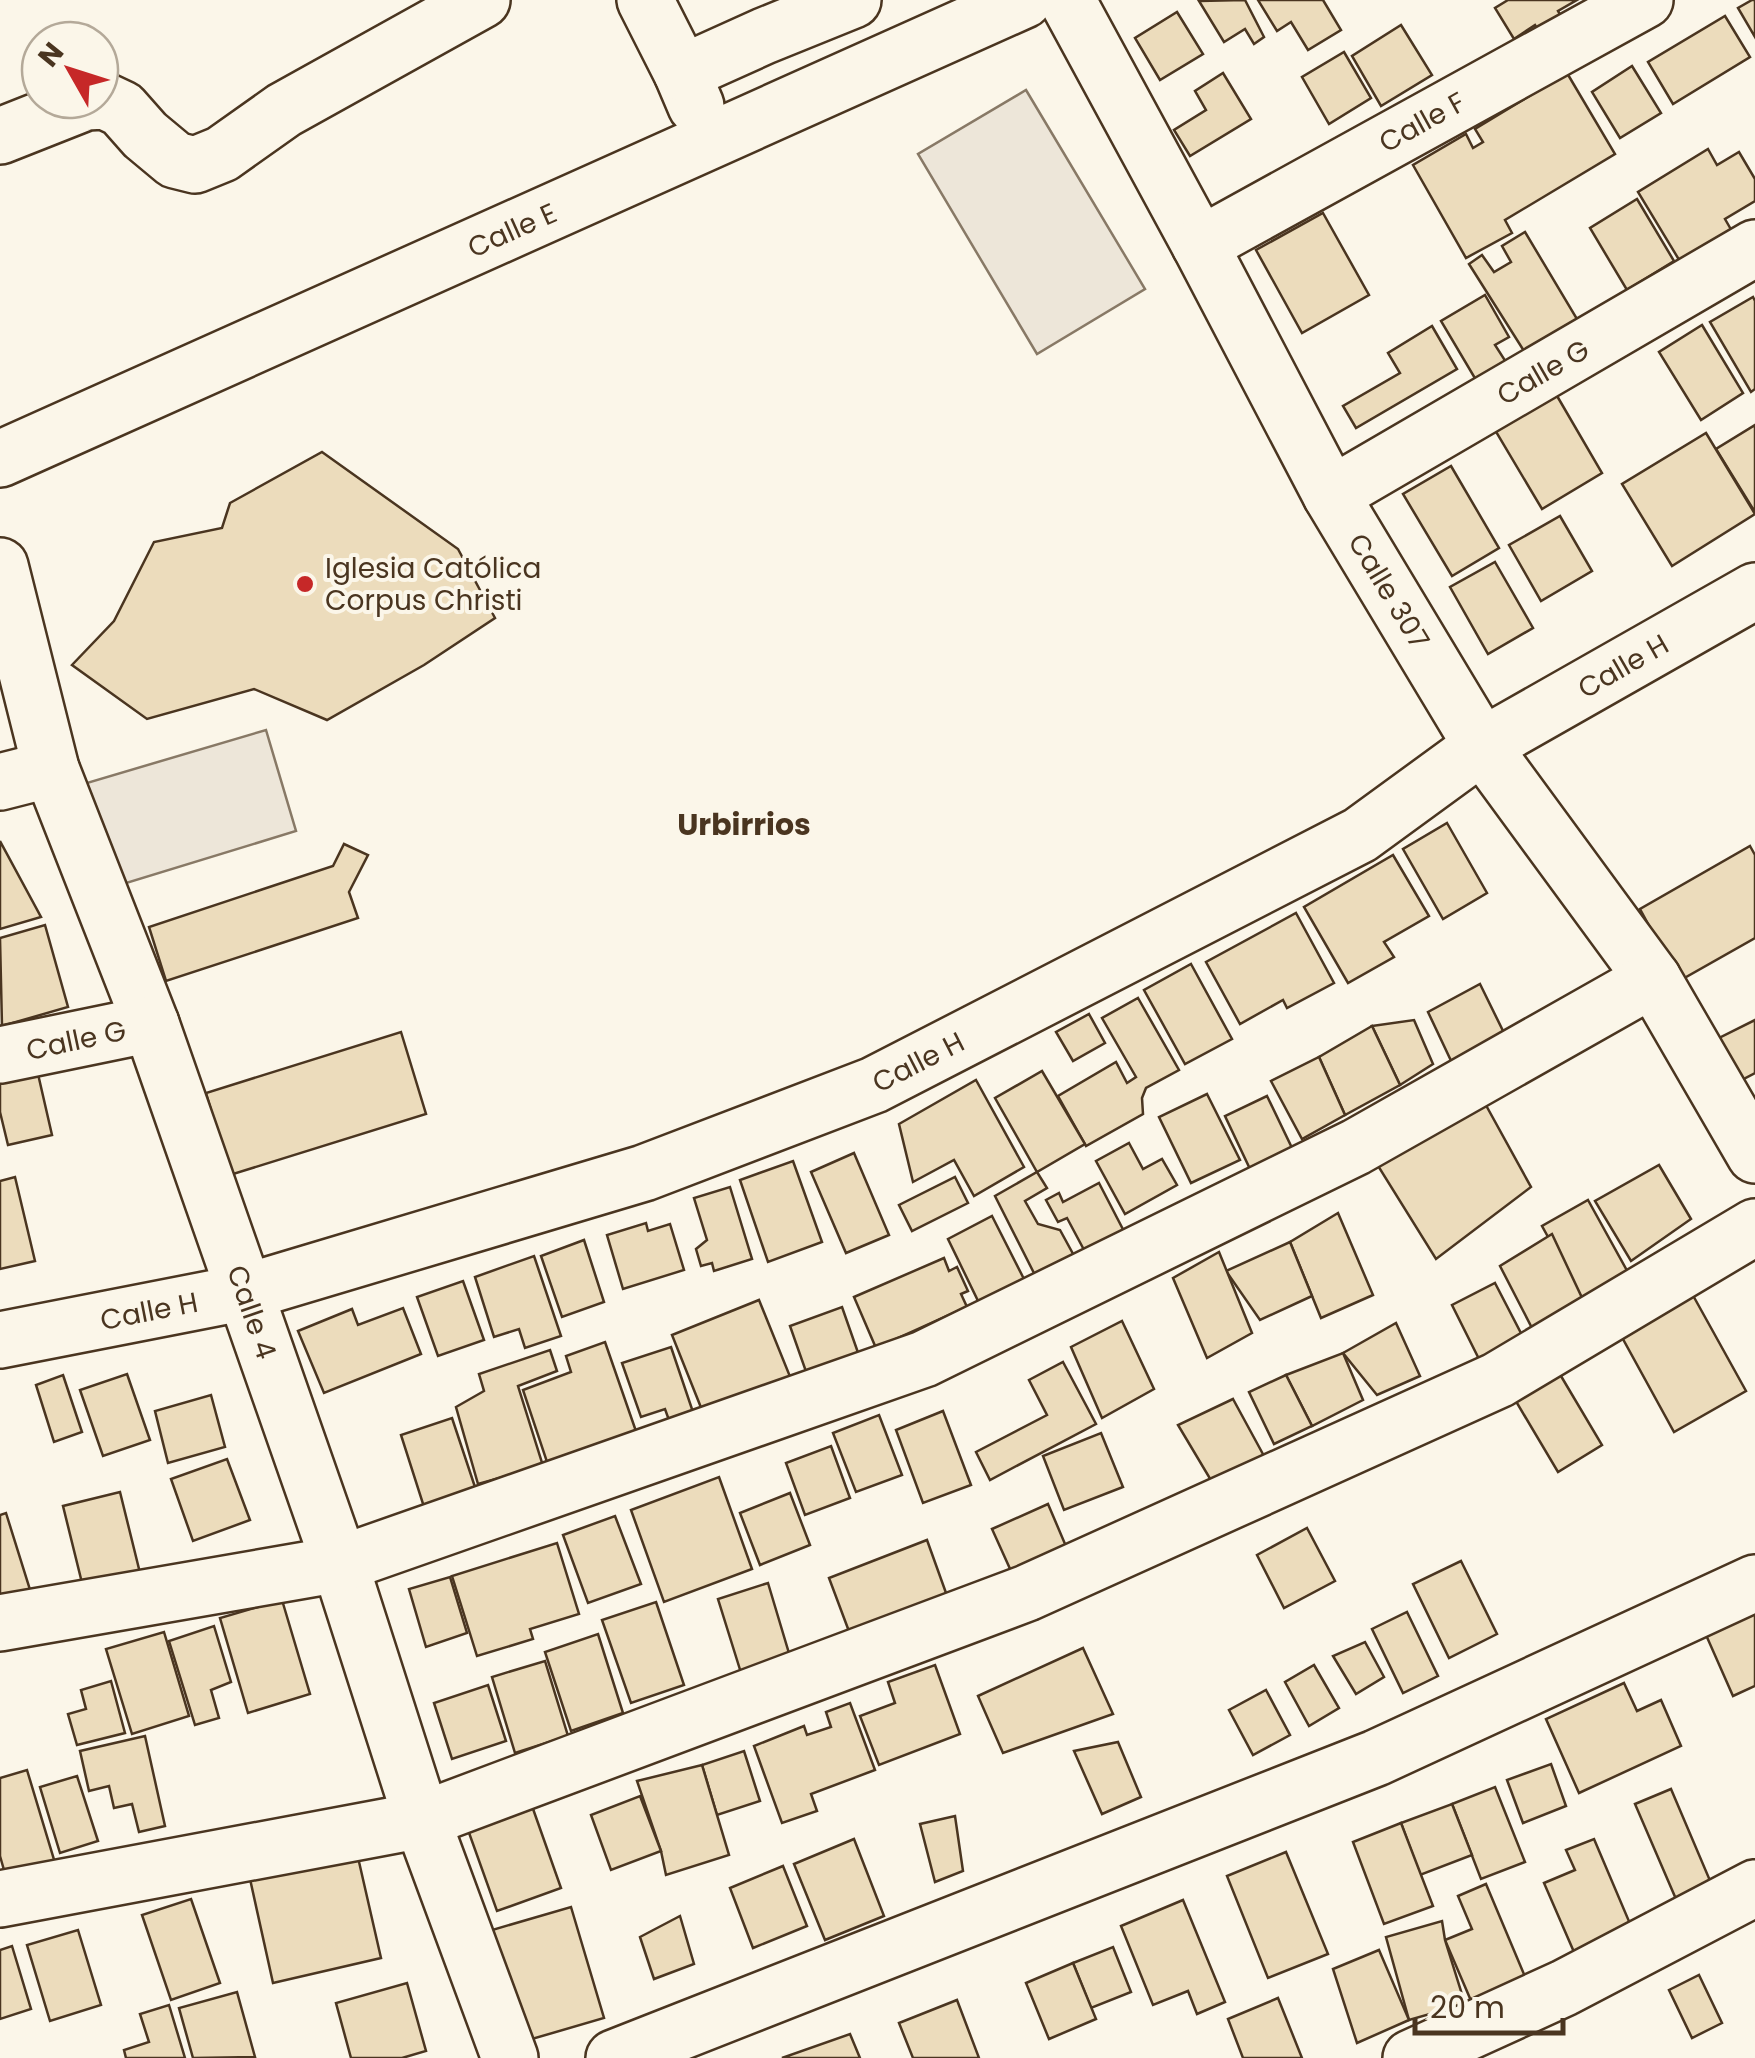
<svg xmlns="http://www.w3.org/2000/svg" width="1755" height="2058" font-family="Poppins,sans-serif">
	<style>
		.green { fill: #ede6d9; stroke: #887966; stroke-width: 2.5 }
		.building { fill: #ecdcbc; stroke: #4a3520; stroke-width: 2.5 }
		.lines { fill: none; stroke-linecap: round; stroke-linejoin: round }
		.minor-casing { stroke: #4a3520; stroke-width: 60 }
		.minor { stroke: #fbf6e9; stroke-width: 55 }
		.poi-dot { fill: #c62828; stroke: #fbf6e9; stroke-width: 4 }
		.labels { text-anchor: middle; stroke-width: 8; stroke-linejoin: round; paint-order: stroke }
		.street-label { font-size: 28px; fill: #4a3520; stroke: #fbf6e9 }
		.poi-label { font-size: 28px; fill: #4a3520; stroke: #fbf6e9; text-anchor: start }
		.neighbourhood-label { font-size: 30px; font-weight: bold; fill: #4a3520; stroke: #fbf6e9 }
	</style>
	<rect width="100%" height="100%" fill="#fbf6e9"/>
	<g class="green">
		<polygon points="1026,90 1145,289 1037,354 918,154"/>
		<polygon points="266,730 296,831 110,888 80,785"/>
	</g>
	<g class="building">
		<polygon points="1245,0 1264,37 1254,44 1245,29 1224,42 1199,1"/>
		<polygon points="1258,0 1323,0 1341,30 1308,50 1291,22 1277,31"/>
		<polygon points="1508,0 1577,0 1558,11 1565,23 1542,37 1535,25 1514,39 1495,8"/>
		<polygon points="1752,0 1755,0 1755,37 1738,8"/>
		<polygon points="1177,12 1203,54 1160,80 1135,38"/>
		<polygon points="1725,16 1750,57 1673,104 1648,62"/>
		<polygon points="1401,25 1432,75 1381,106 1352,56"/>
		<polygon points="1344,52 1371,98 1329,124 1302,77"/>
		<polygon points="1632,66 1661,113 1620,138 1592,92"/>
		<polygon points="1223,73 1251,119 1190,156 1174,130 1206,110 1195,91"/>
		<polygon points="1567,73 1615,154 1505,220 1512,233 1466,258 1413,165 1466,134 1473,148 1483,142 1475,129"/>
		<polygon points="1708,149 1717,165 1739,152 1755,179 1755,201 1725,219 1733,233 1681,263 1638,192"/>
		<polygon points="1637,199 1674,261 1627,290 1590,228"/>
		<polygon points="1323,213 1369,295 1302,333 1256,250"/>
		<polygon points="1525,232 1577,319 1524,351 1469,264 1482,255 1494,272 1511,262 1502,246"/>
		<polygon points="1485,295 1509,337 1495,345 1506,362 1476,380 1441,321"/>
		<polygon points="1753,297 1755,301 1755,389 1751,392 1710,322"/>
		<polygon points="1702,325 1743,393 1701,420 1659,352"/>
		<polygon points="1432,326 1457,369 1356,428 1343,406 1400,373 1388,353"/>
		<polygon points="1553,389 1602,473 1542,509 1492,425"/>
		<polygon points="1755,425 1755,512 1716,449"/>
		<polygon points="1706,433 1755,514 1672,566 1622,484"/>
		<polygon points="322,452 458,549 495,618 424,665 327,720 254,689 147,719 72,665 114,621 154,542 222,528 230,503"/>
		<polygon points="1451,466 1499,548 1452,576 1403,494"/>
		<polygon points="1560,516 1592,571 1541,601 1509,545"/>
		<polygon points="1495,562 1533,628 1488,654 1450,587"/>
		<polygon points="1447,823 1487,893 1443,919 1403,849"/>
		<polygon points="0,841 41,917 0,929"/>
		<polygon points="344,844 368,855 349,892 358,918 166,981 149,927 333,866"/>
		<polygon points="1750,846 1755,855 1755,938 1679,981 1640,909"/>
		<polygon points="1393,855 1429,916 1384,942 1394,957 1348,983 1304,907"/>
		<polygon points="1296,913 1334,983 1287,1008 1283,1000 1240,1024 1206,962"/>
		<polygon points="45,925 68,1007 2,1026 0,938"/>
		<polygon points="1191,964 1232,1039 1185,1064 1144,990"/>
		<polygon points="1480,984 1507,1039 1454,1067 1428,1012"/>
		<polygon points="1138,998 1179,1070 1146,1088 1142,1098 1143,1114 1086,1146 1058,1096 1116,1062 1127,1083 1136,1077 1102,1018"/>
		<polygon points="1089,1014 1105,1043 1073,1061 1056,1032"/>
		<polygon points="1414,1020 1433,1064 1400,1085 1372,1026"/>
		<polygon points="1755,1020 1755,1073 1732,1085 1711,1042"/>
		<polygon points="1372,1026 1400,1085 1345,1115 1319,1057"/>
		<polygon points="401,1032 426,1114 230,1175 206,1093"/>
		<polygon points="1319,1057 1345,1115 1302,1139 1271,1081"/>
		<polygon points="1042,1071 1085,1144 1037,1172 995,1098"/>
		<polygon points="38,1074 52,1135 8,1145 0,1112 0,1083"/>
		<polygon points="976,1080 1024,1167 974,1196 954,1160 913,1182 899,1124"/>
		<polygon points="1207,1094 1240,1160 1191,1183 1159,1117"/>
		<polygon points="1267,1096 1292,1148 1250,1169 1225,1116"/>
		<polygon points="1482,1098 1531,1187 1436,1259 1375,1161"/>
		<polygon points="1129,1143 1143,1169 1162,1159 1177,1185 1125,1214 1096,1161"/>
		<polygon points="854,1153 889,1235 846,1253 811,1172"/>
		<polygon points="793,1161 822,1242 768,1262 740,1180"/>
		<polygon points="1659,1165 1691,1219 1631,1261 1595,1201"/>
		<polygon points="1037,1172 1047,1188 1025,1201 1038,1224 1060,1230 1078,1263 1039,1283 995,1196"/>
		<polygon points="15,1177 35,1261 0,1269 0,1181"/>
		<polygon points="955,1177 968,1203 912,1231 899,1205"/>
		<polygon points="1099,1183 1129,1241 1090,1261 1067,1218 1058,1222 1046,1200 1059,1193 1063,1202"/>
		<polygon points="730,1187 752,1259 714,1271 712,1263 701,1266 696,1249 707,1240 694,1198"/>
		<polygon points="1588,1200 1630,1276 1584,1302 1542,1226"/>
		<polygon points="1338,1213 1373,1295 1321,1318 1290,1242"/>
		<polygon points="992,1216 1027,1285 981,1307 948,1239"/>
		<polygon points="646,1223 648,1231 670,1224 684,1270 623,1289 607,1235"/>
		<polygon points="1552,1234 1584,1302 1532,1328 1500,1266"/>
		<polygon points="584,1240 604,1302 562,1317 541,1256"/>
		<polygon points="1290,1242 1312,1296 1260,1320 1226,1271"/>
		<polygon points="1219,1252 1252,1333 1207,1358 1173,1278"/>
		<polygon points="534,1256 561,1336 525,1348 519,1329 494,1337 475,1277"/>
		<polygon points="944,1258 949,1271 957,1267 968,1291 961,1294 967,1307 876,1348 854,1297"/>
		<polygon points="463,1281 484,1340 438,1356 417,1297"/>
		<polygon points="1495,1283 1524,1339 1480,1361 1452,1305"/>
		<polygon points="1690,1290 1746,1391 1674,1432 1618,1330"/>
		<polygon points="759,1300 791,1379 704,1415 672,1335"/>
		<polygon points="842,1307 862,1364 810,1383 790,1326"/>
		<polygon points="403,1308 421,1354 324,1393 298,1331 352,1309 358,1325"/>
		<polygon points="1122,1321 1154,1389 1102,1418 1071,1347"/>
		<polygon points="1396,1323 1420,1376 1377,1395 1343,1353"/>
		<polygon points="605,1342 638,1437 549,1468 523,1390 571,1372 566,1356"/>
		<polygon points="671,1347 694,1415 670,1423 665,1409 641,1417 622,1363"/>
		<polygon points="550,1350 557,1371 518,1386 543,1466 478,1484 456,1407 484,1391 479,1374"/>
		<polygon points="1343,1353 1363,1400 1312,1426 1286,1375"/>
		<polygon points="1063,1362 1096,1424 990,1480 976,1452 1047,1415 1029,1380"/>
		<polygon points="1558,1371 1602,1445 1558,1472 1514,1398"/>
		<polygon points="127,1374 150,1440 103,1456 80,1390"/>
		<polygon points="63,1375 82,1432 54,1442 36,1385"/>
		<polygon points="1286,1375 1312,1426 1274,1444 1249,1392"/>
		<polygon points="211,1395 225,1447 168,1463 155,1411"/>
		<polygon points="1233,1399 1264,1456 1215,1487 1178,1425"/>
		<polygon points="943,1411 971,1485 923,1503 896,1430"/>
		<polygon points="879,1415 902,1475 856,1492 833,1433"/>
		<polygon points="452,1418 476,1490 424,1507 401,1435"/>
		<polygon points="1101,1433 1123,1487 1064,1510 1043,1456"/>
		<polygon points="831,1446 850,1498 805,1515 786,1463"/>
		<polygon points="227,1459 250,1520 193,1541 171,1479"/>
		<polygon points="719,1477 752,1569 664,1602 631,1510"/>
		<polygon points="120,1492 141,1577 84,1591 63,1506"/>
		<polygon points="790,1493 810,1545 760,1565 740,1513"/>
		<polygon points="1048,1504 1071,1558 1016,1582 992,1529"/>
		<polygon points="6,1513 31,1593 0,1603 0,1515"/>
		<polygon points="615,1516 641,1584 588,1603 563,1535"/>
		<polygon points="1307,1528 1335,1581 1284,1608 1257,1555"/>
		<polygon points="927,1540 950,1604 853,1642 829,1578"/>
		<polygon points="557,1543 579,1614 530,1629 533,1639 477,1656 452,1576"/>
		<polygon points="1461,1561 1497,1634 1449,1658 1413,1584"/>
		<polygon points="450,1577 467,1633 426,1647 409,1589"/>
		<polygon points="768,1583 791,1660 742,1676 718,1599"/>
		<polygon points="282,1600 310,1694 248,1713 220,1618"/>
		<polygon points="656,1602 684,1685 631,1703 602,1620"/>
		<polygon points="1407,1612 1438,1676 1403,1693 1372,1629"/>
		<polygon points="1755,1613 1755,1686 1733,1696 1706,1635"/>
		<polygon points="214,1626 231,1682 211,1690 219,1718 195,1725 169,1641"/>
		<polygon points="164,1632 189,1716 132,1734 106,1649"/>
		<polygon points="598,1634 623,1713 571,1731 545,1652"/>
		<polygon points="1365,1642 1384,1677 1356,1694 1333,1656"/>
		<polygon points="1083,1648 1113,1714 1003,1753 978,1696"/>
		<polygon points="545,1661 568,1736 515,1753 492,1677"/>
		<polygon points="935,1665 960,1734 879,1765 860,1716 895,1703 888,1682"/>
		<polygon points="1314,1665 1339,1708 1309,1726 1285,1682"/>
		<polygon points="111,1681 125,1733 77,1745 68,1714 86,1709 81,1690"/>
		<polygon points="1624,1683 1637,1711 1661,1700 1681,1746 1579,1793 1546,1719"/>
		<polygon points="488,1685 506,1741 452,1759 434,1703"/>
		<polygon points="1266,1690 1290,1735 1253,1755 1229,1710"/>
		<polygon points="850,1703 875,1770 811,1794 817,1811 782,1823 754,1746 804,1726 807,1735 831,1727 826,1712"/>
		<polygon points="145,1736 165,1826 139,1832 132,1804 114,1808 109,1786 89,1791 80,1751"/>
		<polygon points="1118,1742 1141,1797 1102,1814 1074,1751"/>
		<polygon points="744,1751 760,1801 717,1815 702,1765"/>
		<polygon points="1551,1764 1566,1806 1523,1823 1507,1780"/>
		<polygon points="702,1765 729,1855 666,1875 661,1851 637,1781"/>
		<polygon points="27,1770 55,1863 6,1877 0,1856 0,1778"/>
		<polygon points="77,1776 98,1841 60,1853 40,1787"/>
		<polygon points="1495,1787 1525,1862 1481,1879 1452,1804"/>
		<polygon points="1671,1789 1714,1890 1679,1906 1635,1804"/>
		<polygon points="640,1796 661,1851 611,1870 591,1815"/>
		<polygon points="1452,1804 1472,1855 1420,1875 1401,1823"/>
		<polygon points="532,1806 561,1888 497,1911 468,1830"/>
		<polygon points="955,1816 963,1871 935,1882 920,1824"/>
		<polygon points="1401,1823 1433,1906 1384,1924 1353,1842"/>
		<polygon points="854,1839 884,1916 825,1940 794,1864"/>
		<polygon points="1594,1839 1631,1926 1574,1952 1544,1883 1575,1870 1566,1850"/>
		<polygon points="1286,1852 1328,1954 1268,1978 1227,1876"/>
		<polygon points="357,1853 381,1958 273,1983 250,1879"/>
		<polygon points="783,1866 807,1926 753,1948 730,1888"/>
		<polygon points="1486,1884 1526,1979 1472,2003 1445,1940 1472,1929 1458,1896"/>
		<polygon points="191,1899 220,1983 171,2000 142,1915"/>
		<polygon points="1183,1900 1225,2002 1197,2014 1188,1991 1153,2005 1121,1926"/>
		<polygon points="571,1907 604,2018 525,2041 492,1930"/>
		<polygon points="680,1916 694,1964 654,1979 640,1937"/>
		<polygon points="1442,1921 1445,1940 1465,2004 1409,2020 1386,1937"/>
		<polygon points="78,1930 101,2005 50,2021 27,1945"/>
		<polygon points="12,1946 31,2009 0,2019 0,1950"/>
		<polygon points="1113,1947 1131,1992 1091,2008 1073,1963"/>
		<polygon points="1379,1950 1409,2020 1357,2043 1333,1969"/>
		<polygon points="1073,1963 1096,2019 1049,2039 1026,1983"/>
		<polygon points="1699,1975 1722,2023 1692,2038 1669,1990"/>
		<polygon points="407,1983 426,2051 402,2058 351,2058 336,2003"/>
		<polygon points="237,1992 255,2057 193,2058 179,2008"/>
		<polygon points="1278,1998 1302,2058 1243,2058 1228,2019"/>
		<polygon points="957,2000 979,2058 913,2058 899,2023"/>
		<polygon points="169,2005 185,2058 126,2058 124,2050 149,2042 140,2014"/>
		<polygon points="850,2034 860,2058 782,2058"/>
	</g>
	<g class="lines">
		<g class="minor-casing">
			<g id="minor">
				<polyline points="645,0 682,73 696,106"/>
				<polyline points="1067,0 1200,245 1331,495 1482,746 1653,979 1755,1155"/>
				<polyline points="682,73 764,36 853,0"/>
				<polyline points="0,136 86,102 105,101 122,109 145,135 175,160 195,165 222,154 284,110 482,0"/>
				<polyline points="1200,245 1645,0"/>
				<polyline points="0,459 1024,0"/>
				<polyline points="1331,495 1755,248"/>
				<polyline points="0,566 51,769 151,1024 340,1564 422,1820 510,2058"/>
				<polyline points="0,782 51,769"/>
				<polyline points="0,1055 151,1024"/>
				<polyline points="0,1340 246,1292 644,1173 874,1085 1360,835 1482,746 1755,591"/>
				<polyline points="0,1623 340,1564 924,1359 1356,1147 1653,979"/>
				<polyline points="0,1899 422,1820 1027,1593 1498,1380 1755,1227"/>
				<polyline points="614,2058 1376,1758 1755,1583"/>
				<polyline points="1411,2058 1564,1988 1755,1888"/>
			</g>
		</g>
		<use href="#minor" class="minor"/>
	</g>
	<circle class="poi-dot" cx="305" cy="584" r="10"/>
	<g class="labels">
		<g class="street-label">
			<text transform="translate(1422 122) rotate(-29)" y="10">Calle F</text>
			<text transform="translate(512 230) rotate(-24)" y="10">Calle E</text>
			<text transform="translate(1543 372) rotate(-30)" y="10">Calle G</text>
			<text transform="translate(1389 591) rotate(59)" y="10">Calle 307</text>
			<text transform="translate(1623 666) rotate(-30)" y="10">Calle H</text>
			<text transform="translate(76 1040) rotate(-12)" y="10">Calle G</text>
			<text transform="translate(918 1062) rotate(-27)" y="10">Calle H</text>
			<text transform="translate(149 1311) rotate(-11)" y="10">Calle H</text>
			<text transform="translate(252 1312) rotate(71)" y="10">Calle 4</text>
		</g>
		<g class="poi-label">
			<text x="325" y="578">Iglesia Católica<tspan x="325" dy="32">Corpus Christi</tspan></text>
		</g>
		<g class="neighbourhood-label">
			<text x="744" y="835">Urbirrios</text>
		</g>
	</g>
	<g transform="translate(70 70) rotate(309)"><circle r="48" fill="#fbf6e9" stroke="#b4a999" stroke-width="2.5"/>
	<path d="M0-8L18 38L0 25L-18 38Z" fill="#c62828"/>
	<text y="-15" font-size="28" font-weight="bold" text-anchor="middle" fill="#4a3520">N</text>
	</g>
	<path d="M1415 2018v15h148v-15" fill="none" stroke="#4a3520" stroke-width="5"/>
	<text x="1430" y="2018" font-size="30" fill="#4a3520" stroke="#fbf6e9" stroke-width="8" paint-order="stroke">20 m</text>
</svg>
